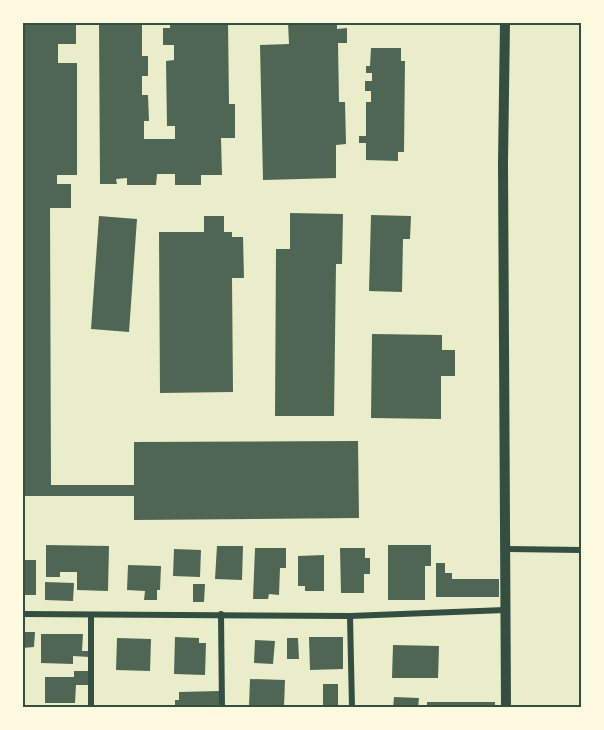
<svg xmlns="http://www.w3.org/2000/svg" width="604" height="730" font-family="Manrope,sans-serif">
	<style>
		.building { fill: #4f6655 }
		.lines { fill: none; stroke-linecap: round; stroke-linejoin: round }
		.minor { stroke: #344e41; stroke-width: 6 }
		.tertiary { stroke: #344e41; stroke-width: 10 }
		.neatline { fill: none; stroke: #344e41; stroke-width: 2 }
	</style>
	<rect width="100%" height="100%" fill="#e9edc9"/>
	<g class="building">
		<polygon points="22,22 76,22 76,44 58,44 58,63 77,63 77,175 57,175 57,184 71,184 71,208 50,208 51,485 134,485 134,442 358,441 359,518 134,520 134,496 22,496"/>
		<polygon points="99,22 142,22 142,56 148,56 148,76 142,76 142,95 148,95 149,121 144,121 144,139 175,139 175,126 167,126 166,61 174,60 174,45 163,45 163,28 170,28 170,22 228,22 229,104 235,104 235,138 221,138 222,175 201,175 201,185 175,185 175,174 157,174 156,185 127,185 127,178 116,179 117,184 100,184"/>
		<polygon points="288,22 337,22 337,29 347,28 347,43 338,43 339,102 345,102 346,144 336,145 336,178 263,180 260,45 289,44"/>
		<polygon points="371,48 401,48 401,61 405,61 404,152 398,152 398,161 366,160 366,143 359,143 359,136 366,136 366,102 371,102 371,91 365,91 365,81 372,81 372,73 366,73 366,66 370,66"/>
		<polygon points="290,213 343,214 342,264 336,264 334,416 275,416 276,249 290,249"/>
		<polygon points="371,215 411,216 410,239 403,239 402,292 369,291"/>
		<polygon points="99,216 137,219 129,332 91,329"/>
		<polygon points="204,216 224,216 224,232 232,232 232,237 243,237 244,278 232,278 233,392 160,393 159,232 204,232"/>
		<polygon points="372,334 442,335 442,350 455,350 455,376 441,376 441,419 371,418"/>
		<polygon points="46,545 109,546 108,591 77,590 77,572 60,572 60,577 46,577"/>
		<polygon points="388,545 431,545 431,566 425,566 425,600 388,600"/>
		<polygon points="217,546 243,546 242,580 215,579"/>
		<polygon points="255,548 286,548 286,568 280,568 279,595 269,594 268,599 253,599"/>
		<polygon points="340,548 365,548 365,558 370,558 370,574 364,574 364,593 341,593"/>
		<polygon points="174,549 201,550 200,577 173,576"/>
		<polygon points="324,555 324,591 305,591 305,586 298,586 298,556"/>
		<rect x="22" y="560" width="14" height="35"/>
		<polygon points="436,563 445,563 445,573 452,573 452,579 499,579 499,597 436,597"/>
		<polygon points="128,565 161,566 160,590 157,590 157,600 144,600 145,591 127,590"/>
		<polygon points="45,582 74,583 73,601 45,600"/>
		<polygon points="193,584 205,584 204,602 193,602"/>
		<polygon points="22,632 35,632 34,647 22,648"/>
		<polygon points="41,634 83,634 82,651 89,651 89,657 73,656 73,664 41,663"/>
		<polygon points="175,637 199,638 199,643 206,643 205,675 174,674"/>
		<polygon points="309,637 343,637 343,669 310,670"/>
		<polygon points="117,638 151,639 150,671 116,670"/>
		<polygon points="287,638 298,638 299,659 287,659"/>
		<polygon points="255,640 275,641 273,664 254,663"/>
		<polygon points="393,645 439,646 438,678 392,678"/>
		<polygon points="74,671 90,671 90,685 76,685 75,703 45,703 45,677 74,677"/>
		<polygon points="250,679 285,680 284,707 249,706"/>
		<rect x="323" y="684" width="15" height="24"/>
		<polygon points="220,691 220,708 175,708 175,700 179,700 179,692"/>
		<polygon points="394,697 419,698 418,708 393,708"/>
		<rect x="427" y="702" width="68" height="6"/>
	</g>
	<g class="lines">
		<g class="minor">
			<polyline points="506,549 582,550"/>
			<polyline points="22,614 350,616 505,610"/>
			<polyline points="221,614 222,708"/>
			<polyline points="350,616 352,708"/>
			<polyline points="91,708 91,616"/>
		</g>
		<polyline class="tertiary" points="505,22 503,163 506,708"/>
	</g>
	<rect width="604" height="730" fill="none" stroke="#fefae0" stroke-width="48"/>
	<rect x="24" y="24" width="556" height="682" class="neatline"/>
</svg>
